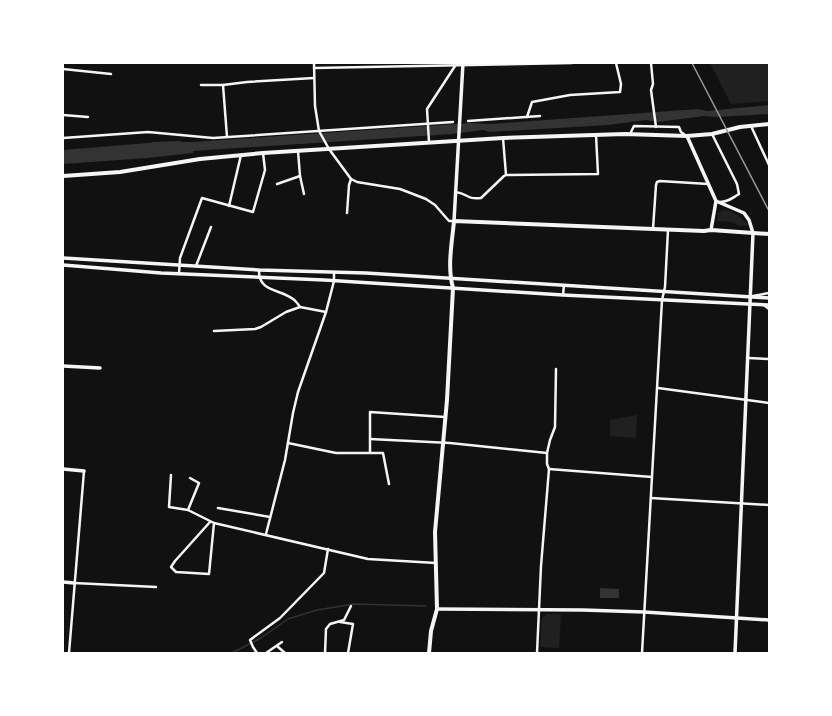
<svg xmlns="http://www.w3.org/2000/svg" width="832" height="716" font-family="'IBM Plex Sans',sans-serif">
	<style>
		.green { fill: #202020 }
		.water { fill: #333 }
		.lines { fill: none; stroke-linecap: round; stroke-linejoin: round }
		.stream { stroke: #333; stroke-width: 1.5 }
		.minor { stroke: #f5f5f5; stroke-width: 2.5 }
		.tertiary { stroke: #f5f5f5; stroke-width: 3.5 }
		.secondary { stroke: #f5f5f5; stroke-width: 4 }
		.primary { stroke: #f5f5f5; stroke-width: 4 }
		.rail { stroke: #9a9a9a; stroke-width: 1.5 }
	</style>
	<rect width="100%" height="100%" fill="#111"/>
	<g class="green">
		<polygon points="710,63 769,63 769,101 731,104"/>
		<path d="M 723,210 C 734,210 742,217 748,226 L 740,226 L 731,222 L 717,221 L 718,213 Z"/>
		<polygon points="637,415 636,438 610,436 610,420"/>
		<polygon points="547,614 561,614 559,648 540,647 542,618"/>
	</g>
	<g class="water">
		<polygon points="769,105 769,114 717,117 704,116 658,122 646,120 608,125 489,132 483,130 452,134 193,151 193,153 147,158 63,164 63,150 148,143 154,142 180,141 182,142 192,142 470,123 491,124 698,109 707,111"/>
		<polygon points="600,588 619,589 619,598 600,598"/>
	</g>
	<g class="lines">
		<polyline class="stream" points="232,653 261,638 288,619 317,610 354,604 426,606"/>
		<g class="minor">
			<polyline points="314,63 315,106 319,131 329,149 351,179 357,182 400,189 426,199 435,205 449,221 454,221"/>
			<polyline points="651,63 653,84 651,90 656,127"/>
			<polyline points="314,68 572,63"/>
			<polyline points="63,69 111,74"/>
			<polyline points="201,85 223,85 247,82 314,78"/>
			<polyline points="223,85 227,137"/>
			<polyline points="63,115 88,117"/>
			<polyline points="527,117 532,102 570,95 620,92 621,84 616,63"/>
			<polyline points="468,121 540,116"/>
			<polyline points="751,126 769,165"/>
			<polyline points="630,134 634,126 679,127 681,132 685,135"/>
			<path d="M 712,134 L 737,184 L 739,194 C 733,198 727,202 720,202"/>
			<polyline points="63,138 148,132 213,138 453,122"/>
			<polyline points="503,138 506,175"/>
			<polyline points="429,142 427,109 455,66"/>
			<polyline points="298,151 300,176 304,194"/>
			<polyline points="277,184 300,176"/>
			<path d="M 455,192 C 468,193 466,200 481,198 L 504,176 L 506,175 L 598,174 L 596,135"/>
			<polyline points="229,206 241,155"/>
			<polyline points="347,213 349,185 351,179"/>
			<polyline points="653,229 656,185 657,182 660,181 708,184"/>
			<polyline points="196,266 211,227"/>
			<path d="M 259,270 C 258,292 280,289 293,299 C 296,301 298,304 300,307 L 326,312"/>
			<polyline points="179,274 180,258 202,198 253,212 265,170 263,153"/>
			<polyline points="563,295 564,285"/>
			<polyline points="753,296 769,293"/>
			<polyline points="764,305 769,309"/>
			<polyline points="214,331 255,329 261,327 286,312 300,307"/>
			<polyline points="748,358 769,359"/>
			<polyline points="658,388 769,403"/>
			<polyline points="370,439 450,443 547,453"/>
			<polyline points="288,443 336,453 383,453 389,484"/>
			<polyline points="370,452 370,412 445,417"/>
			<polyline points="549,469 652,477"/>
			<polyline points="171,475 169,507 188,510 214,523 368,559 436,563"/>
			<polyline points="651,498 769,505"/>
			<polyline points="218,508 270,517"/>
			<polyline points="188,510 199,483 190,478"/>
			<polyline points="210,522 175,561 171,567 176,572 209,574 214,523"/>
			<polyline points="266,534 285,460 293,413 298,392 326,312 334,281 334,272"/>
			<polyline points="74,583 156,587"/>
			<polyline points="340,622 353,624 348,653"/>
			<polyline points="277,646 285,653"/>
			<polyline points="69,653 84,471"/>
			<polyline points="257,653 253,647 250,640 280,618 324,573 328,549"/>
			<polyline points="266,653 282,642"/>
			<polyline points="325,653 326,629 330,624 344,620 351,606"/>
			<polyline points="537,653 541,566 549,469 547,464 547,453 550,440 555,427 556,369"/>
			<polyline points="642,653 662,300 665,287 668,230"/>
		</g>
		<g class="tertiary">
			<polyline points="687,136 716,201 711,230"/>
			<polyline points="716,201 744,213 749,220 753,233 735,653"/>
			<polyline points="454,221 463,63"/>
			<polyline points="63,258 259,270 366,273 769,298"/>
			<polyline points="63,265 161,273 324,280 563,295 769,305"/>
			<polyline points="63,366 100,368"/>
			<polyline points="63,469 84,471"/>
			<polyline points="63,582 74,583"/>
			<polyline points="437,609 583,610 644,612 769,620"/>
		</g>
		<path class="secondary" d="M 429,653 L 431,631 L 437,609 L 435,532 L 447,400 L 453,288 C 447,267 452,243 454,221 L 704,231 L 711,230 L 769,234"/>
		<polyline class="primary" points="63,176 120,172 200,159 263,153 503,138 625,134 687,136 712,134 740,127 769,124"/>
		<polyline class="rail" points="692,63 769,211"/>
	</g>
	<rect width="832" height="716" fill="none" stroke="#ffffff" stroke-width="128"/>
</svg>
